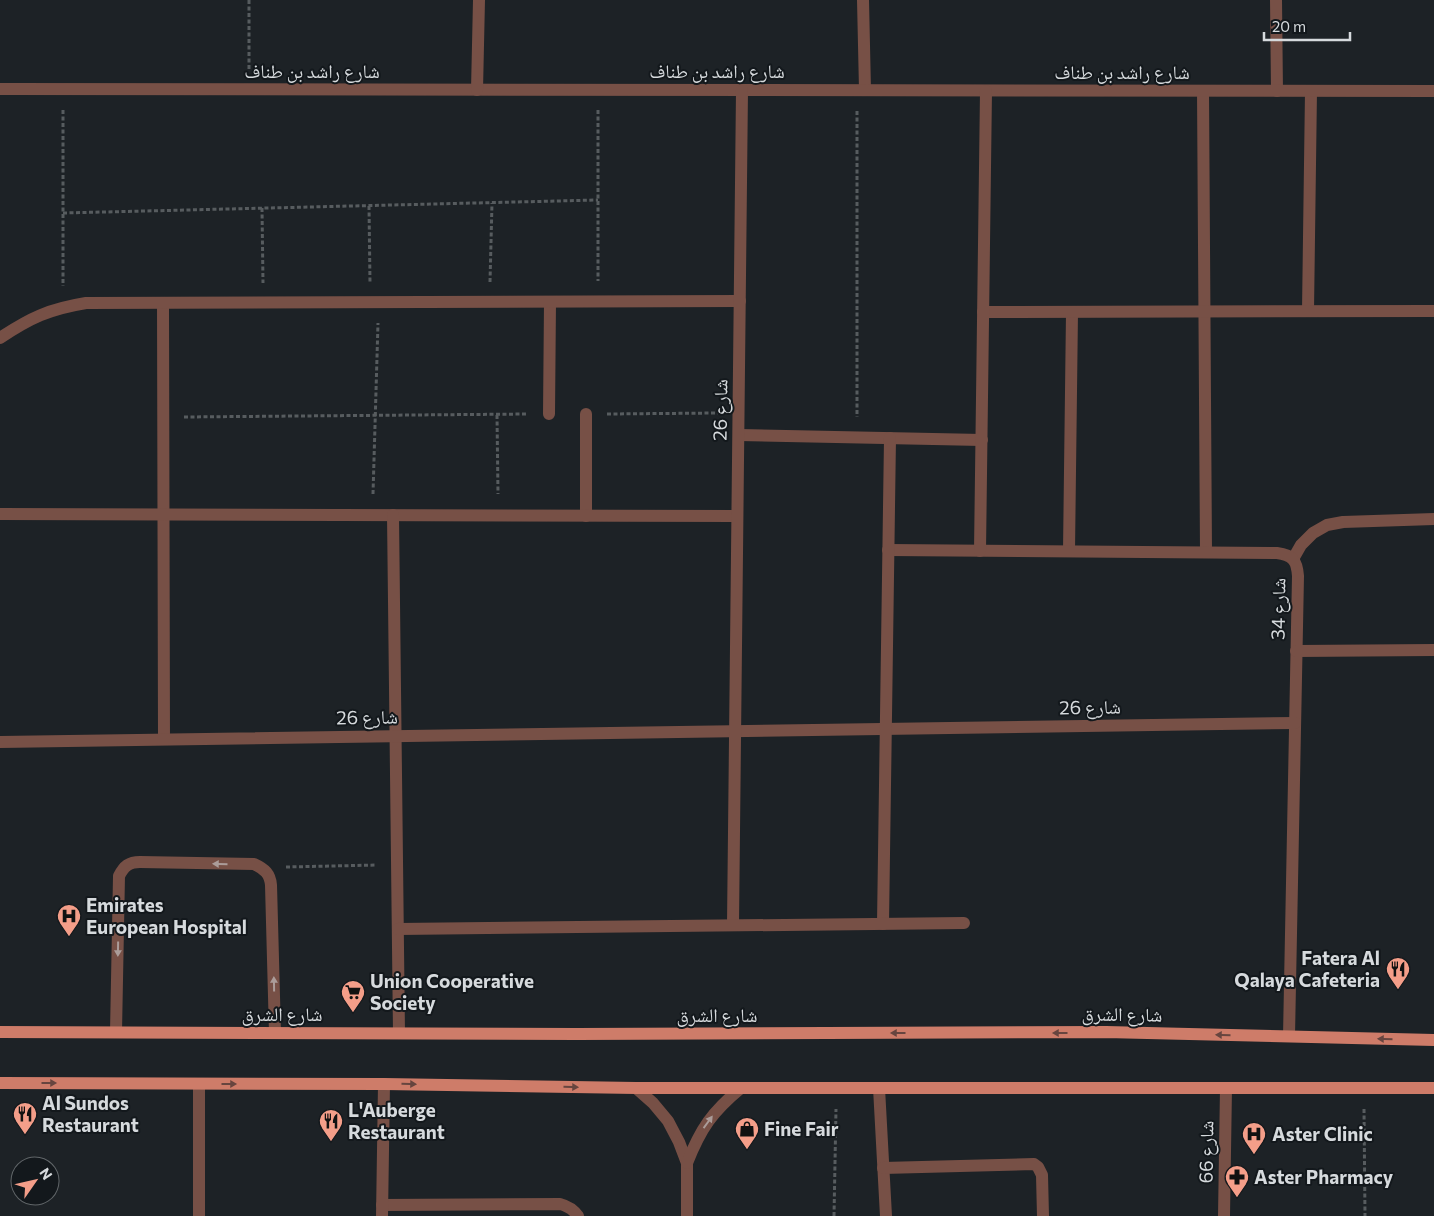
<svg xmlns="http://www.w3.org/2000/svg" width="1434" height="1216" font-family="Commissioner,'Noto Naskh Arabic',sans-serif">
	<style>
		.lines { fill: none; stroke-linecap: round; stroke-linejoin: round }
		.path { stroke: #575c5f; stroke-width: 3; stroke-dasharray: 4 2.5; stroke-linecap: butt }
		.service { stroke: #775046; stroke-width: 12 }
		.minor { stroke: #775046; stroke-width: 12 }
		.primary { stroke: #ce7c69; stroke-width: 12 }
		.oneway { fill: #ab9c99 }
		.oneway2 { fill: #67453f }
		.labels { text-anchor: middle; stroke-width: 4; stroke-linejoin: round; paint-order: stroke }
		.street-label { font-size: 19px; fill: #d6dadd; stroke: #13181c }
		.poi-label { font-size: 19px; font-weight: bold; fill: #d6dadd; stroke: #13181c; text-anchor: start }
	</style>
	<rect width="100%" height="100%" fill="#1d2226"/>
	<g class="lines">
		<g class="path">
			<polyline points="249,69 249,0"/>
			<polyline points="63,110 63,286"/>
			<polyline points="598,110 598,281"/>
			<polyline points="857,111 857,417"/>
			<polyline points="369,206 370,283"/>
			<polyline points="262,208 263,283"/>
			<polyline points="63,213 598,200"/>
			<polyline points="490,282 492,203"/>
			<polyline points="607,414 718,413"/>
			<polyline points="497,415 498,494"/>
			<polyline points="184,417 528,414"/>
			<polyline points="373,494 378,323"/>
			<polyline points="286,867 377,865"/>
			<polyline points="1364,1109 1365,1216"/>
			<polyline points="834,1216 836,1109"/>
		</g>
		<g class="service">
			<polyline points="1203,91 1206,552"/>
			<polyline points="163,303 164,739"/>
			<polyline points="1308,311 1311,91"/>
			<polyline points="549,414 550,302"/>
			<polyline points="586,414 586,516"/>
			<polyline points="1069,551 1072,312"/>
			<polyline points="1293,559 1301,545 1313,533 1327,525 1343,522 1434,519"/>
			<path d="M 116,1032 L 119,876 C 124,866 129,862 140,862 L 254,864 C 265,869 270,874 271,885 L 275,1033"/>
			<polyline points="879,1088 886,1216"/>
			<polyline points="883,1168 1034,1164 1038,1167 1042,1175 1043,1216"/>
			<path d="M 382,1205 L 560,1204 C 568,1206 573,1209 578,1216"/>
			<polyline points="382,1216 384,1084"/>
		</g>
		<g class="minor">
			<polyline points="863,0 865,90"/>
			<polyline points="1276,0 1277,91"/>
			<polyline points="0,89 1434,91"/>
			<polyline points="477,90 479,0"/>
			<polyline points="983,312 1434,311"/>
			<path d="M 0,338 C 30,318 49,309 86,303 L 740,301"/>
			<polyline points="739,435 982,440"/>
			<polyline points="0,514 737,516"/>
			<polyline points="393,515 399,1033"/>
			<path d="M 888,550 L 1277,553 C 1293,555 1297,561 1298,576 L 1289,1036"/>
			<polyline points="980,551 986,91"/>
			<polyline points="1296,651 1434,650"/>
			<polyline points="0,742 1295,723"/>
			<polyline points="883,924 890,438"/>
			<polyline points="733,925 742,90"/>
			<polyline points="398,929 964,923"/>
			<polyline points="199,1084 199,1216"/>
			<polyline points="636,1088 653,1103 668,1121 679,1142 687,1163 687,1216"/>
			<path d="M 687,1163 C 701,1128 712,1112 741,1088"/>
			<polyline points="1224,1216 1226,1088"/>
		</g>
		<g class="primary">
			<polyline points="0,1032 577,1034 1106,1032 1434,1040"/>
			<polyline points="0,1083 384,1084 636,1088 1434,1088"/>
		</g>
	</g>
	<defs><path id="oneway-solid" d="M-6-.8H1V-3.2L6.5 0L1 3.2V.8H-6Z" transform="scale(1.25)"/></defs>
	<g class="oneway">
		<use href="#oneway-solid" transform="translate(220 864) rotate(-179)"/>
		<use href="#oneway-solid" transform="translate(118 949) rotate(91)"/>
		<use href="#oneway-solid" transform="translate(274 984) rotate(-91)"/>
		<use href="#oneway-solid" transform="translate(708 1122) rotate(-54)"/>
	</g>
	<g class="oneway2">
		<use href="#oneway-solid" transform="translate(898 1033) rotate(180)"/>
		<use href="#oneway-solid" transform="translate(1060 1033) rotate(180)"/>
		<use href="#oneway-solid" transform="translate(1223 1035) rotate(-179)"/>
		<use href="#oneway-solid" transform="translate(1385 1039) rotate(-179)"/>
		<use href="#oneway-solid" transform="translate(49 1083)"/>
		<use href="#oneway-solid" transform="translate(229 1084)"/>
		<use href="#oneway-solid" transform="translate(409 1084) rotate(1)"/>
		<use href="#oneway-solid" transform="translate(571 1087) rotate(1)"/>
	</g>
	<defs>
		<g id="hospital-pin" transform="scale(1.25)"><path d="M0 17L-7.5 6A9.5 9.5 0 1 1 7.5 6Z" fill="#f49e89" stroke="#13181c"/><path d="M-5-5h3v3.5h4V-5h3V5h-3V1.5h-4V5h-3Z" fill="#111"/></g>
		<g id="restaurant-pin" transform="scale(1.25)"><path d="M0 17L-7.5 6A9.5 9.5 0 1 1 7.5 6Z" fill="#f49e89" stroke="#13181c"/><path d="M-5-6h1v4h1v-4h1v4h1v-4h1v5L-1.5 .5V6h-2V.5L-5-1ZM5-6V6H3V1.5H1.5Q1.5-4 5-6Z" fill="#111"/></g>
		<g id="supermarket-pin" transform="scale(1.25)"><path d="M0 17L-7.5 6A9.5 9.5 0 1 1 7.5 6Z" fill="#f49e89" stroke="#13181c"/><path d="M-6-5.5h2.5l.6 2H6L4.5 2H-2.5L-4.4-4H-6ZM-1.5 3.2a1.3 1.3 0 1 0 .1 0ZM3 3.2a1.3 1.3 0 1 0 .1 0Z" fill="#111"/></g>
		<g id="shop-pin" transform="scale(1.25)"><path d="M0 17L-7.5 6A9.5 9.5 0 1 1 7.5 6Z" fill="#f49e89" stroke="#13181c"/><path d="M-5-2.5h2.3a2.7 3.5 0 0 1 5.4 0H5L5.5 6h-11ZM-1.5-2.5h3a1.5 2.3 0 0 0-3 0Z" fill="#111"/></g>
		<g id="pharmacy-pin" transform="scale(1.25)"><path d="M0 17L-7.5 6A9.5 9.5 0 1 1 7.5 6Z" fill="#f49e89" stroke="#13181c"/><path d="M-2-6h4v4h4v4h-4v4h-4v-4h-4v-4h4Z" fill="#111"/></g>
	</defs>
	<g fill-rule="evenodd">
		<use href="#hospital-pin" x="69" y="916"/>
		<use href="#restaurant-pin" x="1398" y="969"/>
		<use href="#supermarket-pin" x="353" y="992"/>
		<use href="#restaurant-pin" x="25" y="1114"/>
		<use href="#restaurant-pin" x="331" y="1121"/>
		<use href="#shop-pin" x="747" y="1129"/>
		<use href="#hospital-pin" x="1254" y="1134"/>
		<use href="#pharmacy-pin" x="1237" y="1177"/>
	</g>
	<g class="labels">
		<g class="street-label">
			<text x="312" y="78">شارع راشد بن طناف</text>
			<text x="717" y="78">شارع راشد بن طناف</text>
			<text x="1122" y="79">شارع راشد بن طناف</text>
			<text transform="translate(720 410) rotate(-89)" y="7">شارع 26</text>
			<text transform="translate(1278 609) rotate(-89)" y="7">شارع 34</text>
			<text transform="translate(1090 707) rotate(-1)" y="7">شارع 26</text>
			<text transform="translate(367 717) rotate(-1)" y="7">شارع 26</text>
			<text x="282" y="1021">شارع الشرق</text>
			<text transform="translate(1122 1014) rotate(1)" y="7">شارع الشرق</text>
			<text x="717" y="1022">شارع الشرق</text>
			<text transform="translate(1206 1152) rotate(-89)" y="7">شارع 66</text>
		</g>
		<g class="poi-label">
			<text x="86" y="912">Emirates<tspan x="86" dy="22">European Hospital</tspan></text>
			<text x="1380" y="965" text-anchor="end">Fatera Al<tspan x="1380" dy="22">Qalaya Cafeteria</tspan></text>
			<text x="370" y="988">Union Cooperative<tspan x="370" dy="22">Society</tspan></text>
			<text x="42" y="1110">Al Sundos<tspan x="42" dy="22">Restaurant</tspan></text>
			<text x="348" y="1117">L'Auberge<tspan x="348" dy="22">Restaurant</tspan></text>
			<text x="764" y="1136">Fine Fair</text>
			<text x="1272" y="1141">Aster Clinic</text>
			<text x="1254" y="1184">Aster Pharmacy</text>
		</g>
	</g>
	<g transform="translate(35 1181) rotate(56)"><circle r="24" fill="#13181c" stroke="#616669"/>
	<path d="M0-4L9 19L0 12L-9 19Z" fill="#f49e89"/>
	<text y="-8" font-size="14" font-weight="bold" text-anchor="middle" fill="#d6dadd">N</text>
	</g>
	<path d="M1264 32v8h86v-8" fill="none" stroke="#d6dadd" stroke-width="2.5"/>
	<text x="1272" y="32" font-size="15" fill="#d6dadd" stroke="#13181c" stroke-width="4" paint-order="stroke">20 m</text>
</svg>
